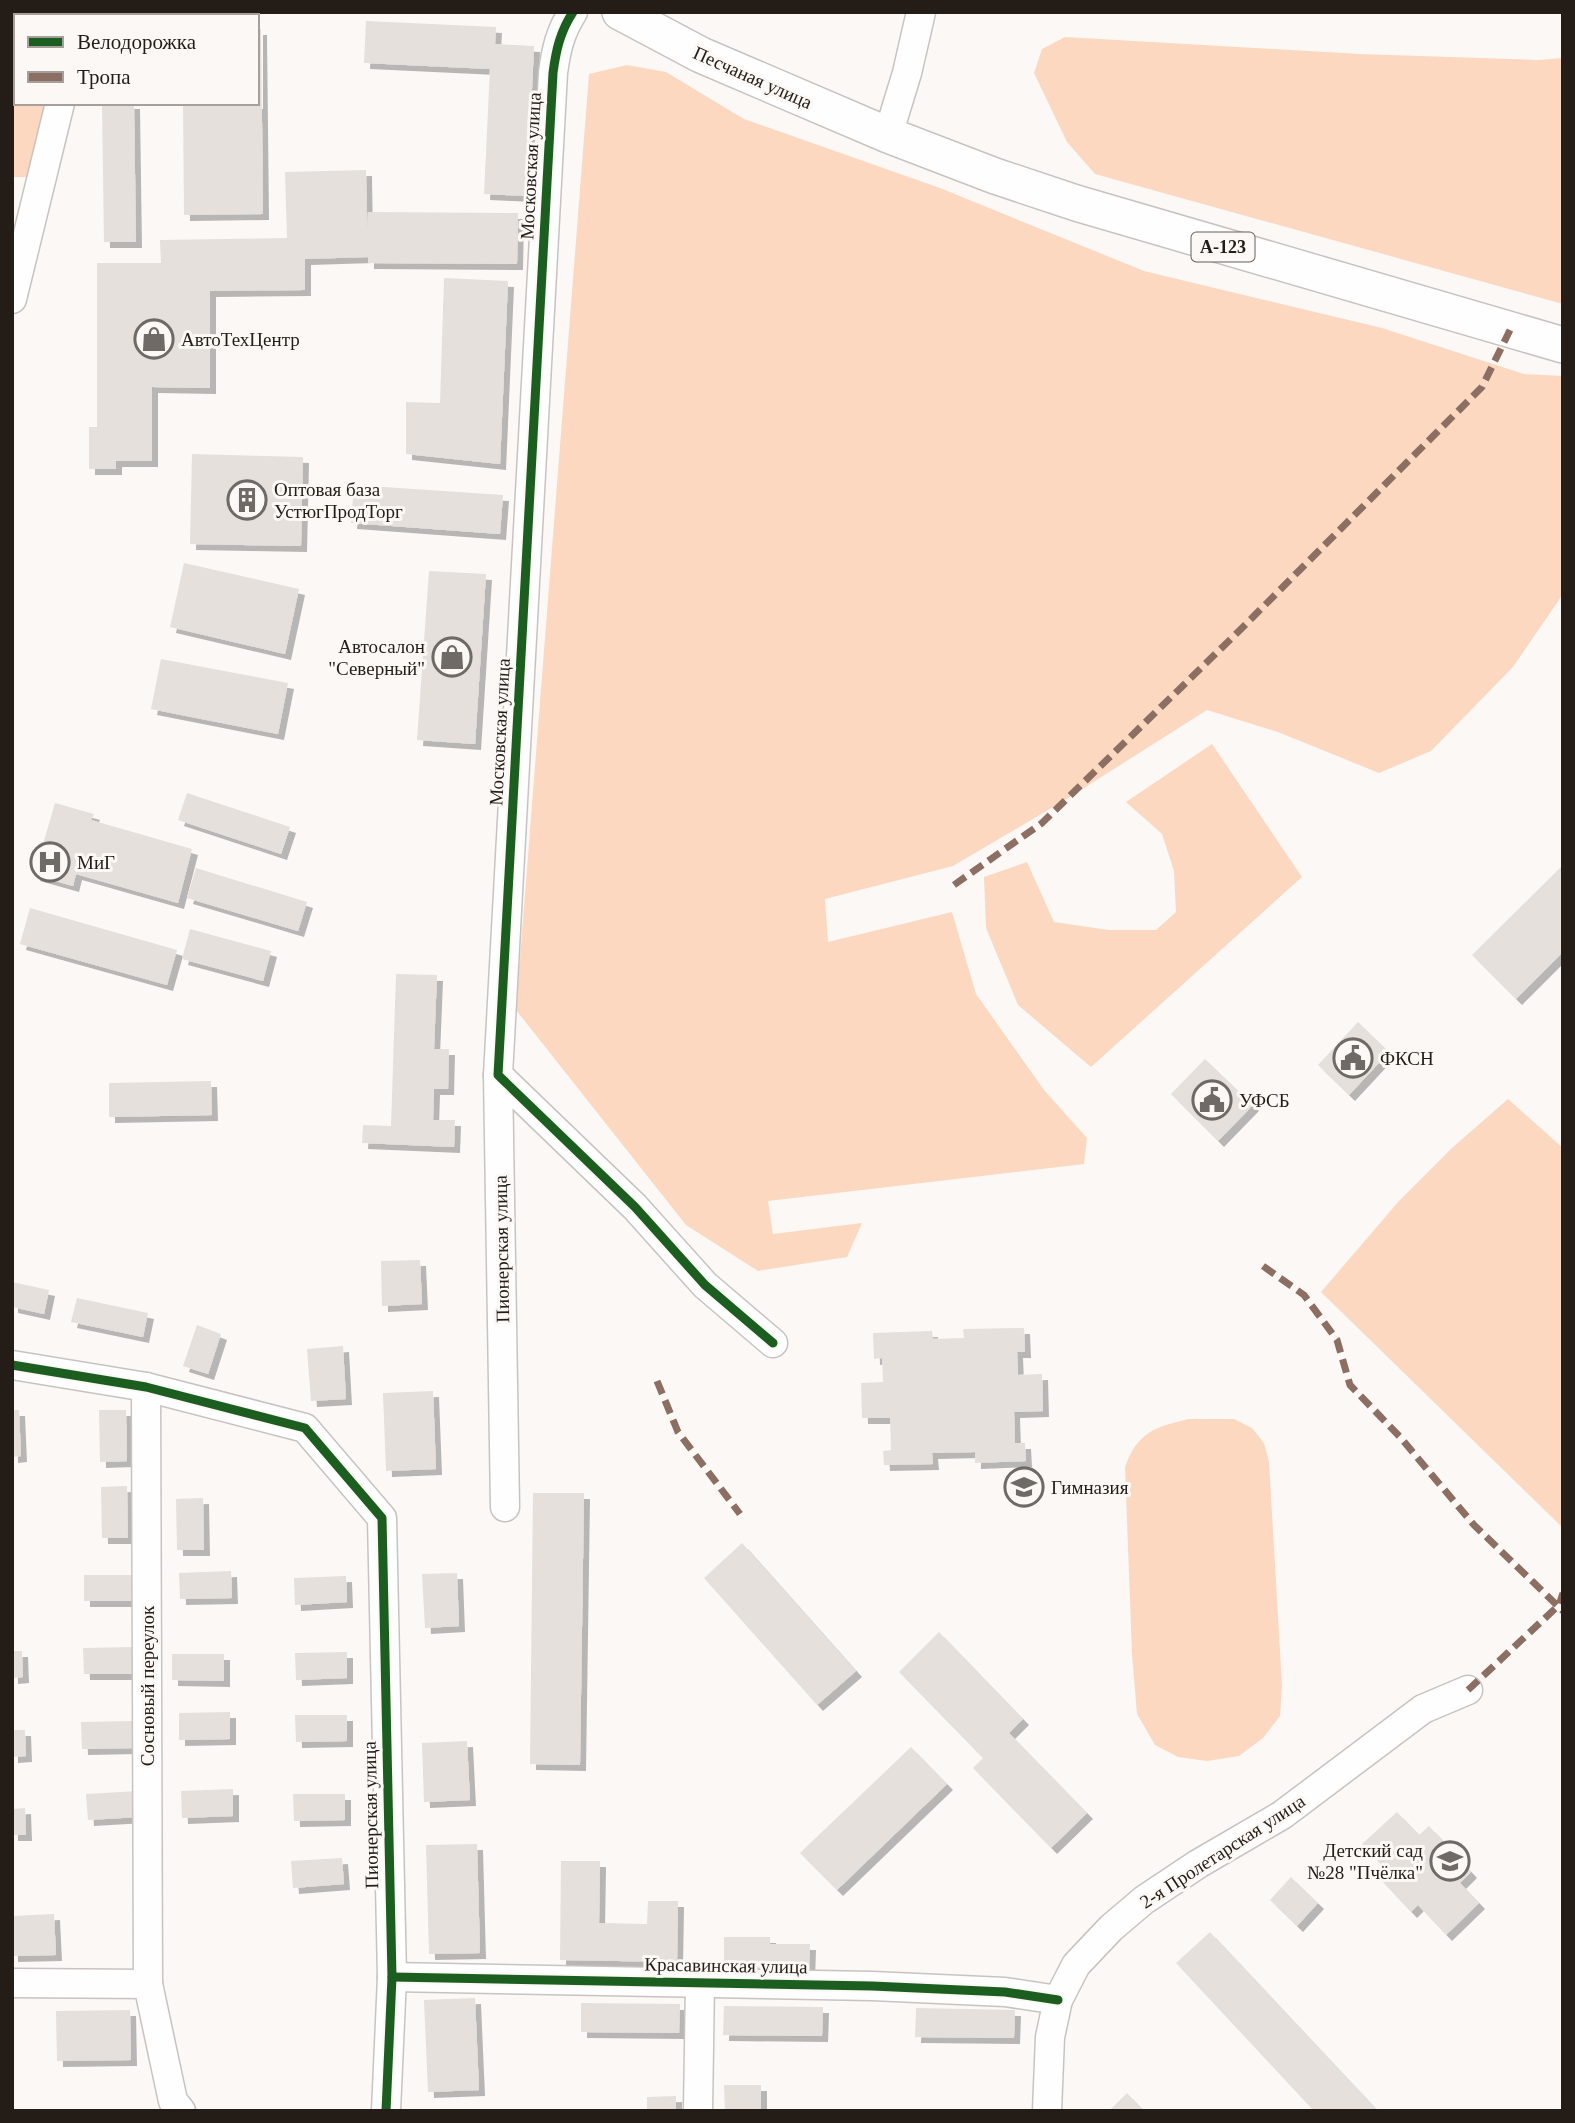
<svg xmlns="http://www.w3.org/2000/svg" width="1575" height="2123" font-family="'Times New Roman',serif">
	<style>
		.green { fill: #fbd8bf }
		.building { fill: #e5e0dc; filter: url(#shadow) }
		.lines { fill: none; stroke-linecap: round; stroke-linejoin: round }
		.minor-casing { stroke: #c8c3c0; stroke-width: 31 }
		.major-casing { stroke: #c8c3c0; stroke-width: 38 }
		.minor { stroke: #fefefe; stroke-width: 28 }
		.major { stroke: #fefefe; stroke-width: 35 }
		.quiet { stroke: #8d6e63; stroke-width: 7; stroke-dasharray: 14 7; stroke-linecap: butt }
		.cycleway-casing { stroke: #fcf8f5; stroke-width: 13 }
		.cycleway { stroke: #1b5e20; stroke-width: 9 }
		.labels { text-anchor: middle; stroke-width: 6; stroke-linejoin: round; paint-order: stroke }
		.shield { fill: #fcf8f5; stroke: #655f5a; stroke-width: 2 }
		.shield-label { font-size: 18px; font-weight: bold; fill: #241d17 }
		.street-label { font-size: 19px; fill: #241d17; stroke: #fcf8f5 }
		.poi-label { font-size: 19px; fill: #241d17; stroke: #fcf8f5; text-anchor: start }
	</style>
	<defs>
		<filter id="shadow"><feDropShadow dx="6" dy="6" stdDeviation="0" flood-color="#0004"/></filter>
	</defs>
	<rect width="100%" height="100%" fill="#fbf8f6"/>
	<g class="green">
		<polygon points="12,12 68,12 67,16 16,16 16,103 46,103 28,177 12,177"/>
		<polygon points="1065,37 1360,54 1538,60 1563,58 1563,304 1095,174 1067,142 1034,73 1042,49"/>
		<polygon points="627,65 666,72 744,119 940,188 1144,271 1382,328 1524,374 1563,376 1563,594 1513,667 1431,751 1379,773 1278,732 1207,710 1065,800 953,866 825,899 828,942 952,912 976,994 1044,1090 1087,1138 1084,1164 768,1201 773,1234 862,1223 847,1257 758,1271 686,1225 516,1010 589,74"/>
		<polygon points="1212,744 1302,877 1091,1067 1018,1005 986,928 984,877 1027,862 1054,922 1109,930 1156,930 1176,912 1174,871 1162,834 1126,802"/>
		<polygon points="1508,1099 1563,1148 1563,1528 1321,1292 1399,1201 1452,1148"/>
		<path d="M 1189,1419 L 1234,1419 L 1252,1428 L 1264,1443 L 1269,1462 L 1282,1686 L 1280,1716 L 1263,1738 L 1239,1756 L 1207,1761 L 1178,1757 L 1155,1745 L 1137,1714 L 1132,1654 L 1125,1467 C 1137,1433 1154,1427 1189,1419 Z"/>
	</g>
	<g class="building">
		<rect x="101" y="12" width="32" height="4"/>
		<rect x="12" y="18" width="4" height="27"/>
		<polygon points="366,21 496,27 495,44 534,46 527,196 484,194 490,69 364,63"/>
		<polygon points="257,29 261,29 263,214 184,215 183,103 257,103"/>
		<polygon points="102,103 134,103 136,242 104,242"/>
		<polygon points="366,170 367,233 368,212 518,213 517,264 368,263 368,257 305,259 305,290 210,291 210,388 152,387 152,461 116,461 116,469 89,469 89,427 97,427 97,263 161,263 160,240 287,238 285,172"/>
		<polygon points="444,278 508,281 500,464 406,454 406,402 440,403"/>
		<polygon points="192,454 303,457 301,546 190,544"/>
		<polygon points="354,485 503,495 500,534 351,523"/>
		<polygon points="184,563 299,589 285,654 170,627"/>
		<polygon points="429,571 486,574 475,744 417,740"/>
		<polygon points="161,659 288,683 278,734 151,709"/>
		<polygon points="187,793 290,827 281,854 178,820"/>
		<polygon points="55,803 94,814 91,820 192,849 178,903 76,874 73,886 34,875"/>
		<polygon points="1563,865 1563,952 1516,999 1472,955"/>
		<polygon points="196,868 307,902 298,931 187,898"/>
		<polygon points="30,908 177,950 167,985 20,944"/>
		<polygon points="190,929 271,951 263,981 182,959"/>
		<polygon points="396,974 437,975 434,1049 449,1049 448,1089 434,1089 433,1120 455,1120 454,1147 362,1143 363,1125 391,1126"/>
		<polygon points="1358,1022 1389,1052 1349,1095 1318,1065"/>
		<polygon points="1205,1059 1253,1105 1218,1141 1171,1094"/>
		<polygon points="211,1081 212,1115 109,1117 109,1083"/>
		<polygon points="420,1260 422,1304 382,1306 381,1261"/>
		<polygon points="12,1282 49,1290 44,1314 12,1307"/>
		<polygon points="77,1298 148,1313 143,1337 71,1322"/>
		<polygon points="197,1325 221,1334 208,1374 183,1366"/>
		<polygon points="1024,1328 1025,1352 1017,1352 1018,1375 1042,1374 1043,1411 1014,1412 1015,1443 1025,1443 1026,1461 975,1463 975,1452 932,1453 933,1464 884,1465 883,1451 891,1450 890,1418 862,1418 861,1383 883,1382 882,1358 874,1359 873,1333 932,1331 933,1339 964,1338 963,1329"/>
		<polygon points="343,1346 346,1399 311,1401 307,1349"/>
		<polygon points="433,1391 436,1469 386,1471 383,1393"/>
		<polygon points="12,1410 19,1410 21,1456 12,1457"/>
		<polygon points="99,1410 126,1410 127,1461 100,1462"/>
		<polygon points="127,1486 128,1538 102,1538 101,1487"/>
		<polygon points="533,1493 584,1493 580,1765 530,1764"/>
		<polygon points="203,1498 204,1550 177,1550 176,1499"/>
		<polygon points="742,1543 856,1671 817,1705 704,1578"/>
		<polygon points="231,1571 232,1598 180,1599 179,1573"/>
		<polygon points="457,1573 459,1626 425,1628 422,1574"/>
		<rect x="84" y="1575" width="51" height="26"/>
		<polygon points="346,1576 347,1602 295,1605 294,1578"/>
		<polygon points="939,1632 1023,1719 1009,1733 1087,1813 1051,1848 973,1768 983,1758 899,1672"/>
		<polygon points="135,1647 135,1674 84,1674 83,1648"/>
		<polygon points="12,1651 22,1651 23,1677 12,1678"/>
		<polygon points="347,1652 347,1678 296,1680 295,1653"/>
		<polygon points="172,1654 224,1654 224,1681 172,1680"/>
		<polygon points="230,1712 230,1739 179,1740 179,1713"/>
		<polygon points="295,1715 347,1715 347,1741 296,1742"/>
		<polygon points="132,1721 133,1748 82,1749 81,1722"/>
		<polygon points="12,1730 25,1730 26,1756 12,1757"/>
		<polygon points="467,1741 470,1800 424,1802 422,1743"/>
		<polygon points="911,1747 947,1784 837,1890 800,1853"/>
		<polygon points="233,1789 233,1816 182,1818 181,1791"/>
		<polygon points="138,1791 139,1817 88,1820 86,1794"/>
		<polygon points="293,1794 345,1794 345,1820 294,1821"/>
		<polygon points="25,1808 26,1835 12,1835 12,1809"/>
		<polygon points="1397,1812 1419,1835 1429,1826 1471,1872 1460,1883 1479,1903 1446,1935 1418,1905 1411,1912 1381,1880 1389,1873 1362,1844"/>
		<polygon points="477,1844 480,1953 429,1954 426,1845"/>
		<polygon points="342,1858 344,1884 293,1888 291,1861"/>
		<polygon points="561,1861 600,1861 599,1923 647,1924 648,1901 678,1901 677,1962 560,1960"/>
		<polygon points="1291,1877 1318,1903 1297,1926 1270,1900"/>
		<polygon points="54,1914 56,1955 12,1956 12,1916"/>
		<polygon points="1210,1932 1378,2111 1314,2111 1176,1963"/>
		<polygon points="724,1937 770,1937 770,1944 810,1944 809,1974 724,1974"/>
		<polygon points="475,1998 479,2090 428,2092 424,2000"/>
		<polygon points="581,2003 680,2004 679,2033 581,2032"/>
		<polygon points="724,2006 823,2007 822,2036 723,2035"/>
		<polygon points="916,2008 1015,2010 1014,2038 915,2037"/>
		<polygon points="130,2010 131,2060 57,2061 56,2011"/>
		<polygon points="724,2085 761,2085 761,2111 725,2111"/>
		<polygon points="1127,2093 1144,2111 1109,2111"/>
		<polygon points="676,2096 676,2111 647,2111 647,2097"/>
	</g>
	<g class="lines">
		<g class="minor-casing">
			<g id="minor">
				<path d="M 573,12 C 560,32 556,50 553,73 L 498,1075 L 635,1207 L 705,1285 L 773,1343"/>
				<polyline points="81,16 82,12"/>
				<polyline points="888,135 907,73 921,12"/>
				<polyline points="12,299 60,103"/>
				<polyline points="498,1075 505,1507"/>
				<polyline points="12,1365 146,1387 305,1428 382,1518 392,1977 386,2111"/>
				<polyline points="146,1387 148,1984"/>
				<polyline points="392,1977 872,1986 1005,1992 1058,2000"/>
				<polyline points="12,1983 148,1984 173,2101 181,2111"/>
				<polyline points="698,2111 700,1982"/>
				<polyline points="1047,2111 1050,2037 1058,2000 1076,1965 1111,1928 1144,1900 1198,1864 1282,1815 1423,1709 1468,1690"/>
			</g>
		</g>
		<g class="major-casing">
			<polyline id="major" points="620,12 701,55 888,135 995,176 1076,203 1563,345"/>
		</g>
		<use href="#minor" class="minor"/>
		<use href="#major" class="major"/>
		<g class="quiet">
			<polyline points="954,885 1042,823 1240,630 1482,387 1510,330"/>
			<polyline points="1263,1266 1304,1295 1337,1340 1350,1385 1400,1437 1474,1525 1563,1611"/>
			<polyline points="657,1381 678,1432 740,1514"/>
			<polyline points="1468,1690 1559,1605 1563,1593"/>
		</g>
		<g class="cycleway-casing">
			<g id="cycleway">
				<path d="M 573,12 C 560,32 556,50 553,73 L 498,1075 L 635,1207 L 705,1285 L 773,1343"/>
				<polyline points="12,1365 146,1387 305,1428 382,1518 392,1977 386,2111"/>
				<polyline points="392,1977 872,1986 1005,1992 1058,2000"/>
			</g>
		</g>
		<use href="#cycleway" class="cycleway"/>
	</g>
	<defs>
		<g id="shop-ring" transform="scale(2.0125)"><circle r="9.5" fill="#fcf8f5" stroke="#6f6a65" stroke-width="1.5"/><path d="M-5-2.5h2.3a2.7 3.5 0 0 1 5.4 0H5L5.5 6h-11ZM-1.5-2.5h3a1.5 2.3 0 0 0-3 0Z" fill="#6f6a65"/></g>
		<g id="building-ring" transform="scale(2.0125)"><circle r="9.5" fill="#fcf8f5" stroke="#6f6a65" stroke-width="1.5"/><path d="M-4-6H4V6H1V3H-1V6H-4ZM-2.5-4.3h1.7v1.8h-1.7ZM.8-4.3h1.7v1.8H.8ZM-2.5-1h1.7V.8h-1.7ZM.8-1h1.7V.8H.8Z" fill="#6f6a65"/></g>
		<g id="hospital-ring" transform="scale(2.0125)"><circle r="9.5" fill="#fcf8f5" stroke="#6f6a65" stroke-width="1.5"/><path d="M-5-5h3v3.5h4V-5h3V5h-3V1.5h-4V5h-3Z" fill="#6f6a65"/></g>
		<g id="civic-ring" transform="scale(2.0125)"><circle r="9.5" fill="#fcf8f5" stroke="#6f6a65" stroke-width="1.5"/><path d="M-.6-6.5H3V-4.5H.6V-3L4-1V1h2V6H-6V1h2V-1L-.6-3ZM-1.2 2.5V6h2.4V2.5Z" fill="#6f6a65"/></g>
		<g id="school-ring" transform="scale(2.0125)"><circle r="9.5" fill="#fcf8f5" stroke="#6f6a65" stroke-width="1.5"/><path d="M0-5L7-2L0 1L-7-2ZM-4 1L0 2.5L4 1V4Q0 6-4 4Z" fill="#6f6a65"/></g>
	</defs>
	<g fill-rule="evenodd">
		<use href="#shop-ring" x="154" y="339"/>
		<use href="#building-ring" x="247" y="500"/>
		<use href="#shop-ring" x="452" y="657"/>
		<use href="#hospital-ring" x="50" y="862"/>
		<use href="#civic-ring" x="1353" y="1058"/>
		<use href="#civic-ring" x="1212" y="1100"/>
		<use href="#school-ring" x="1024" y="1487"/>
		<use href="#school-ring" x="1450" y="1861"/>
	</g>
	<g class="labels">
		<rect class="shield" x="1191.5" y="232.5" width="63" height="29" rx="5"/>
		<g class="shield-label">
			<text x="1223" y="253">А-123</text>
		</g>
		<g class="street-label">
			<text transform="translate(753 77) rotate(24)" y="7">Песчаная улица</text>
			<text transform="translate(530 166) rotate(-87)" y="7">Московская улица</text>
			<text transform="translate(499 732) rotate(-87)" y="7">Московская улица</text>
			<text transform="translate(501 1249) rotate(-91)" y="7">Пионерская улица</text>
			<text transform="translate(147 1686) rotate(-90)" y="7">Сосновый переулок</text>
			<text transform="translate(370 1815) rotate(-91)" y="7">Пионерская улица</text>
			<text transform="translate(1222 1851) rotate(-33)" y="7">2-я Пролетарская улица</text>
			<text transform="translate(726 1965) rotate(1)" y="7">Красавинская улица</text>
		</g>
		<g class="poi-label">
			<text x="181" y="346">АвтоТехЦентр</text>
			<text x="274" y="496">Оптовая база<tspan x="274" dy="22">УстюгПродТорг</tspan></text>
			<text x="425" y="653" text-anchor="end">Автосалон<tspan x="425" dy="22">"Северный"</tspan></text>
			<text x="77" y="869">МиГ</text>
			<text x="1380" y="1065">ФКСН</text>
			<text x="1239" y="1107">УФСБ</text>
			<text x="1051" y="1494">Гимназия</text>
			<text x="1423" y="1857" text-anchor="end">Детский сад<tspan x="1423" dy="22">№28 "Пчёлка"</tspan></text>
		</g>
	</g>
	<rect width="1575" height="2123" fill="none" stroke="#241d17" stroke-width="28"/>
	<rect x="14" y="14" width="245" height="91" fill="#fcf8f5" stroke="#a6a09c" stroke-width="2"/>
	<rect x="28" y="37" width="35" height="10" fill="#1b5e20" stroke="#a6a09c" stroke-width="2"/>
	<text x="77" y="49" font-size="21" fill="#241d17">Велодорожка</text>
	<rect x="28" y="72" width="35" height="10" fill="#8d6e63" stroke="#a6a09c" stroke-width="2"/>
	<text x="77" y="84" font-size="21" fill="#241d17">Тропа</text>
</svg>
